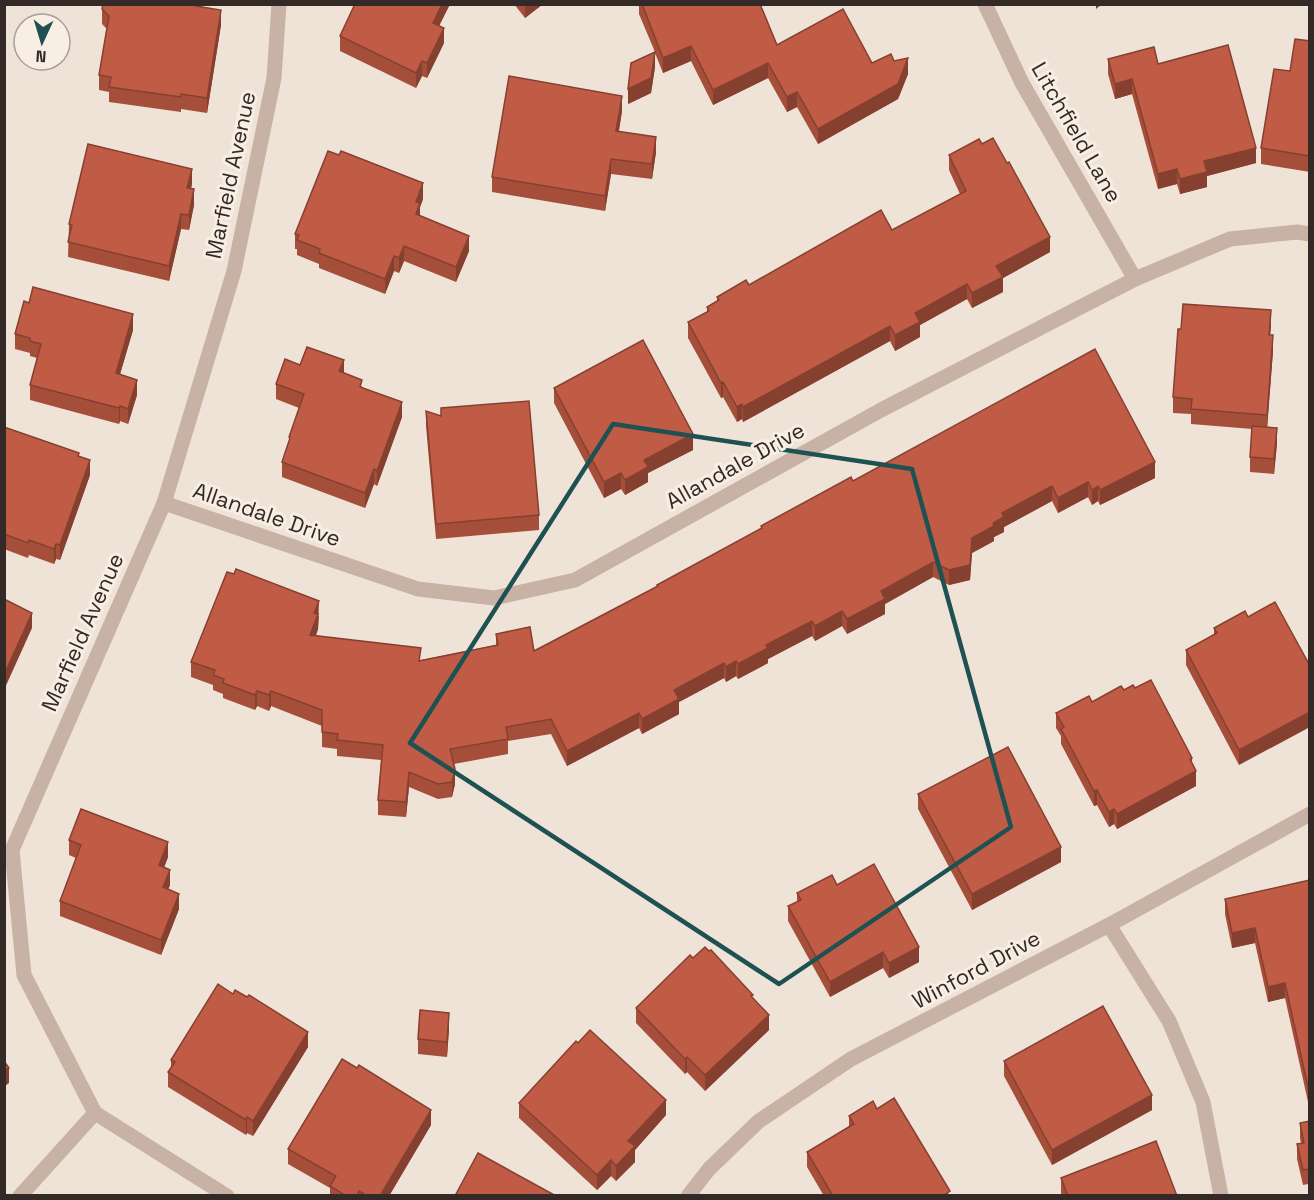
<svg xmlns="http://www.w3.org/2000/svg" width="1314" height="1200" font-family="'Space Grotesk',sans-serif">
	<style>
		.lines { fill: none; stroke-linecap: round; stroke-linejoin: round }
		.minor { stroke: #c7b2a5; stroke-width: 15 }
		.wall { fill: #a54f3b }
		.shaded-wall { fill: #864030 }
		.building { fill: #c05c45; stroke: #864030; stroke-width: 1.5 }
		.marked { fill: none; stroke: #1e5152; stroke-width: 4.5; stroke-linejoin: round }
		.labels { text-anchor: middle; stroke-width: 6; stroke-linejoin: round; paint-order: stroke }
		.street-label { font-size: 22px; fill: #332926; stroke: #f8eee4 }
	</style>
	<rect width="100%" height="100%" fill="#efe3d8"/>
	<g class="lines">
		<g class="minor">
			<polyline points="985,4 1022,83 1135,279"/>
			<polyline points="164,503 418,589 494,598 575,580 881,410 1135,279 1230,239 1297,232 1310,234"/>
			<polyline points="1109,925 1169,1021 1203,1102 1221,1196"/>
			<polyline points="20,1196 95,1113"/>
			<polyline points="227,1196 95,1113 24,975 12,850 164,503 234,271 274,78 279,4"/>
			<polyline points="688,1196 709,1169 759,1121 851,1059 1109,925 1310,814"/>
		</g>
	</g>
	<g class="wall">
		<polygon points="196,4 196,6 221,25 207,113 181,109 181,112 109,102 109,92 99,90 99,75 107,29 102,24 102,9"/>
		<polygon points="355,4 450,4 439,26 444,43 427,78 422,76 416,88 340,51 340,36"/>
		<polygon points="514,4 543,4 525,18"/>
		<polygon points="638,4 760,4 777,45 872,63 894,61 908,74 898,99 818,144 797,107 787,112 768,78 713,105 691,61 663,73 655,53 655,67 651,93 628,104 655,52 639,14 639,7"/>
		<polygon points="1310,41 1310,172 1261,164 1261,148 1290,71"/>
		<polygon points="1108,59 1158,64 1256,163 1207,176 1207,187 1180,194 1177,184 1158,189 1132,94 1115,99 1108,74"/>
		<polygon points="622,111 619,131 656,152 652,179 611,174 605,211 492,192 492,177"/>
		<polygon points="949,155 1050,252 1003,278 1003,292 972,308 967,299 920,325 920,337 895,351 890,341 743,422 742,419 737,422 723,397 721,398 688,338 688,322 707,312 707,307 717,301 717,297 892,230 960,194 949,170"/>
		<polygon points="192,184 191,189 194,205 189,230 181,229 169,281 68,257 69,224"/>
		<polygon points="423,199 420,207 420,215 469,251 456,282 404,261 399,273 394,271 385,294 319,268 319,264 297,255 297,249 295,249 295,234"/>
		<polygon points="1271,325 1270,335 1273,351 1267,427 1277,443 1274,474 1250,472 1250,457 1252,429 1191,424 1191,414 1173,413 1173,397"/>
		<polygon points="133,330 120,374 137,395 128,424 120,421 119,424 30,400 30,385 37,358 30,356 30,353 15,349 15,334"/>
		<polygon points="300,365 344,373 402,417 377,486 374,484 365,508 282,477 282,462 289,443 289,437 299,408 276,399 276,384"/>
		<polygon points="554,388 693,450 648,473 648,482 625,495 621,489 604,498 554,403"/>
		<polygon points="441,408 539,515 539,530 436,539 426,426 426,411 441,416"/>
		<polygon points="4,427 79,456 90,475 60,560 56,559 54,564 29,555 28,558 4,549"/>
		<polygon points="1155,478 1100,505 1098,501 1092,505 1088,497 1058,513 1052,501 1004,527 1004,532 994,537 994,541 972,553 970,580 949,585 933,577 885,604 885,614 847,634 842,626 815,641 812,636 768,659 768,663 738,679 736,676 726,682 724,678 679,702 679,714 642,734 639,728 567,766 551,734 508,741 508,754 454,764 455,784 452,797 438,799 409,787 406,817 378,815 378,800 381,760 337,756 337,749 322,747 322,726 271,706 269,711 257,706 255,710 223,698 223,694 213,690 213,685 191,677 191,662 319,616 318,629 316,636 421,660 496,645 496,634 534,651 657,587 657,585 761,529 761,526 853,481"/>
		<polygon points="1245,611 1239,765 1186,665 1186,650 1214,635 1214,628"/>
		<polygon points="1135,688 1192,764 1196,786 1117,829 1114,824 1109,827 1097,805 1094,806 1061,744 1061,736 1056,728 1056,713 1092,702 1124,690"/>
		<polygon points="918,794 1061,862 972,910 918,809"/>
		<polygon points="69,840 168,857 164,867 170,885 168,889 179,909 161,955 60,916 60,901 76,858 69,855"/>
		<polygon points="1310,880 1310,1111 1285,998 1268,1002 1255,943 1232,948 1225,914 1225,899"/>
		<polygon points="837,885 919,962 889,978 883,968 830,997 788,921 788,906 797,902 797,893"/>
		<polygon points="693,958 753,998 769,1030 705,1091 687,1072 685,1074 636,1023 636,1008"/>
		<polygon points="449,1028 447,1057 418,1054 418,1039"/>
		<polygon points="308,1047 253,1136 247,1133 246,1135 168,1087 168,1072 171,1067 171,1060"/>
		<polygon points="1004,1061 1152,1110 1052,1165 1004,1076"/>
		<polygon points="519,1103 666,1115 635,1150 635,1162 616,1181 611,1176 597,1190 519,1118"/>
		<polygon points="877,1109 950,1196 824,1196 807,1167 807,1152 849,1126 849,1116"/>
		<polygon points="1310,1121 1310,1188 1308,1184 1303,1185 1297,1159 1297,1144 1301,1143 1300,1138 1300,1123"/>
		<polygon points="431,1125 389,1196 330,1196 330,1188 288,1164 288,1149"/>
		<polygon points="1061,1178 1177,1196 1062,1196 1061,1193"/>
	</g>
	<g class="shaded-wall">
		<polygon points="442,4 450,4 433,38 433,23"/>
		<polygon points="525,4 543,4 525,18"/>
		<polygon points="1096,4 1102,4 1096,9"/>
		<polygon points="221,10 221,25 207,113 207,98"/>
		<polygon points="444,28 444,43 427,78 427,63"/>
		<polygon points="691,46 691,61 663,73 663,58"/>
		<polygon points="655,52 655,67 651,93 628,104 628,89"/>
		<polygon points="908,58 908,74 898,99 818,144 818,129"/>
		<polygon points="422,61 422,76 416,88 416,73"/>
		<polygon points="768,63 768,78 713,105 713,90"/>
		<polygon points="1132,79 1132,94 1115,99 1115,84"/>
		<polygon points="797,92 797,107 787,112 787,97"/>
		<polygon points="622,96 622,111 616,146 616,131"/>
		<polygon points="656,137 656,152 652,179 652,164"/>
		<polygon points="1256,148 1256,163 1207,176 1207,187 1180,194 1180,179 1204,161"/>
		<polygon points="611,159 611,174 605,211 605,196"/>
		<polygon points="192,169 192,184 187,203 187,188"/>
		<polygon points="1177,169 1177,184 1158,189 1158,174"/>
		<polygon points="423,183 423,199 420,207 420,218 416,229 416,202"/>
		<polygon points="194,189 194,205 189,230 189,215"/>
		<polygon points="181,214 181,229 169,281 169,266"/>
		<polygon points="469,236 469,251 456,282 456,267"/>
		<polygon points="1050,237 1050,252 1003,278 1003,292 972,308 972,293 996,266"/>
		<polygon points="404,246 404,261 399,273 399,258"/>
		<polygon points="394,256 394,271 385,294 385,279"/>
		<polygon points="967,284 967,299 920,325 920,337 895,351 895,335 915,313"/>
		<polygon points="1271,310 1271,325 1269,350 1269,335"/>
		<polygon points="133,314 133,330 116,388 116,373"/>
		<polygon points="890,326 890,341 743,422 743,407"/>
		<polygon points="1273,335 1273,351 1267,430 1267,415"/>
		<polygon points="344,360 344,375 339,371"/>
		<polygon points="137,380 137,395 128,424 128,409"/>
		<polygon points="723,382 723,397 721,398 721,383"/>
		<polygon points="402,402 402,417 377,486 377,471"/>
		<polygon points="742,404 742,419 737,422 737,407"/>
		<polygon points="120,406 120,421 119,424 119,408"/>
		<polygon points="1277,428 1277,443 1274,474 1274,459"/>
		<polygon points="693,434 693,450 648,473 648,482 625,495 625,480 644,460"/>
		<polygon points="90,460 90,475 60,560 60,545"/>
		<polygon points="1155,462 1155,478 1100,505 1100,490"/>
		<polygon points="374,469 374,484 365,508 365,493"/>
		<polygon points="621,473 621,489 604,498 604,482"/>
		<polygon points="1088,482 1088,497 1058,513 1058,498"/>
		<polygon points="1052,486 1052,501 1004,527 1004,532 994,537 994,541 972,553 970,580 949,585 949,570 972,538 993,523 1002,513"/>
		<polygon points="1098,486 1098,501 1092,505 1092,490"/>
		<polygon points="56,544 56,559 54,564 54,549"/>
		<polygon points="933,562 933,577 885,604 885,614 847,634 847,619 881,591"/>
		<polygon points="319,601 318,629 310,650 310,635 314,613"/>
		<polygon points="842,611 842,626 815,641 815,626"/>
		<polygon points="32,613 32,628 4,690 4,675"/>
		<polygon points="812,621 812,636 768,659 768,663 738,679 738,664 766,645"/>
		<polygon points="736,661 736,676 726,682 726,667"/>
		<polygon points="724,663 724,678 679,702 679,714 642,734 642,719 674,690"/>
		<polygon points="257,691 257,706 255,710 255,695"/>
		<polygon points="271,691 271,706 269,711 269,695"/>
		<polygon points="1310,712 1310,727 1239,765 1239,750"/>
		<polygon points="639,713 639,728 567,766 567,751"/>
		<polygon points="1192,758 1192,773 1196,771 1196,786 1117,829 1117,814"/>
		<polygon points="455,769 455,784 452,797 452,782"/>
		<polygon points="409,772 409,787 406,817 406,802"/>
		<polygon points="1097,790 1097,805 1094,806 1094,791"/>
		<polygon points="1114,809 1114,824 1109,827 1109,812"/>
		<polygon points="168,842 168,857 159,881 159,865"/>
		<polygon points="1061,847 1061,862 972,910 972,894"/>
		<polygon points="170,870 170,885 163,902 163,887"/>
		<polygon points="179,894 179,909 161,955 161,940"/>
		<polygon points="1255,928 1255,943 1232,948 1232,933"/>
		<polygon points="919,947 919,962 889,978 889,963"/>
		<polygon points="883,952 883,968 830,997 830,982"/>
		<polygon points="1285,983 1285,998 1268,1002 1268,987"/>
		<polygon points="449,1013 449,1028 447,1057 447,1042"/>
		<polygon points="769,1015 769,1030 705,1091 705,1075"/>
		<polygon points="308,1032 308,1047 253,1136 253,1121"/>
		<polygon points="687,1057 687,1072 685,1074 685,1059"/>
		<polygon points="9,1068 9,1083 5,1086 4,1091 4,1071"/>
		<polygon points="1152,1095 1152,1110 1052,1165 1052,1150"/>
		<polygon points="666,1100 666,1115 635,1150 635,1162 616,1181 616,1166 628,1141"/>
		<polygon points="431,1110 431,1125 389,1196 380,1196"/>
		<polygon points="247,1117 247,1133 246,1135 246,1120"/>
		<polygon points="611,1160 611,1176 597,1190 597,1175"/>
	</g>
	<g class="building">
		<polygon points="103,4 196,4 196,6 221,10 207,98 181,94 181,97 109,87 111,77 99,75 109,16 102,9"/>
		<polygon points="355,4 442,4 433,23 444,28 427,63 422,61 416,73 340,36"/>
		<polygon points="642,4 760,4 777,45 843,9 872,63 891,54 894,61 908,58 898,84 818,129 797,92 787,97 768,63 713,90 691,46 663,58"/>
		<polygon points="1295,39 1310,41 1310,156 1261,148 1274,69 1290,71"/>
		<polygon points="1228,45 1256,148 1204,161 1207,172 1180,179 1177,169 1158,174 1132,79 1115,84 1108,59 1154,47 1158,64"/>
		<polygon points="655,52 651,78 628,89 631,63"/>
		<polygon points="509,76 622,96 616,131 656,137 652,164 611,159 605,196 492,177"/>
		<polygon points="993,138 1007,163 1009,162 1050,237 996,266 1003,277 972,293 967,284 915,313 920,322 895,335 890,326 743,407 742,404 737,407 723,382 721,383 688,322 709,311 707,307 719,300 717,297 746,280 749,285 881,210 892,230 966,191 949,155 979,139 982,144"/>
		<polygon points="88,144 192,169 187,188 194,189 189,215 181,214 169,266 68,242 72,225 69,224"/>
		<polygon points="328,151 339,155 341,151 423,183 416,202 420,203 416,214 469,236 456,267 404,246 399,258 394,256 385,279 319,253 320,249 297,240 299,235 295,234"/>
		<polygon points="33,287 133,314 116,373 137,380 128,409 120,406 119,408 30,385 41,344 30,341 30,338 15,334 24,301 29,303"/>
		<polygon points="1183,304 1271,310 1269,335 1273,335 1267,415 1191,409 1192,399 1173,397 1178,329 1181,329"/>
		<polygon points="643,340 693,434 644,460 648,467 625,480 621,473 604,482 554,388"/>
		<polygon points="307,347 344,360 339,371 362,380 360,387 402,402 377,471 374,469 365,493 282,462 290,438 289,437 304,394 276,384 285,359 300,365"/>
		<polygon points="1095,349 1155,462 1100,490 1098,486 1092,490 1088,482 1058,498 1052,486 1002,513 1004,517 993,523 994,526 972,538 970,565 949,570 933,562 881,591 885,599 847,619 842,611 815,626 812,621 766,645 768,648 738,664 736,661 726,667 724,663 674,690 679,699 642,719 639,713 567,751 551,719 506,727 508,739 450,749 455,769 452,782 438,784 409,772 406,802 378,800 383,745 337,740 338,734 322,732 322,710 271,691 269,695 257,691 255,695 223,683 224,679 213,675 215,670 191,662 227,572 234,574 236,569 319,601 314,613 318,614 310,635 421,648 419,661 498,645 496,634 530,627 534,651 658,586 657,585 762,528 761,526 851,477 853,481"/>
		<polygon points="529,401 539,515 436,524 426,411 441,416 441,408"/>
		<polygon points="1252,426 1277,428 1274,459 1250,457"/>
		<polygon points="4,427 79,453 78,456 90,460 60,545 56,544 54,549 29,540 28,543 4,534"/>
		<polygon points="4,599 32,613 4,675"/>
		<polygon points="1275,602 1310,666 1310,712 1239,750 1186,650 1217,633 1214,628 1245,611 1248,617"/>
		<polygon points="1151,680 1192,758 1190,759 1196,771 1117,814 1114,809 1109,812 1097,790 1094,791 1061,729 1064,727 1056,713 1089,696 1092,702 1121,686 1124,690 1133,685 1135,688"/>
		<polygon points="1008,747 1061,847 972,894 918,794"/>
		<polygon points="81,809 168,842 159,865 170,870 163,887 179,894 161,940 60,901 81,845 69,840"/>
		<polygon points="874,864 919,947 889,963 883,952 830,982 788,906 801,900 797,893 832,875 837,885"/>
		<polygon points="1310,880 1310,1096 1285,983 1268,987 1255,928 1232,933 1225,899"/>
		<polygon points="705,947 709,951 711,950 753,995 751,996 769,1015 705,1075 687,1057 685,1059 636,1008 690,955 693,958"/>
		<polygon points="218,984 233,994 235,990 247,997 249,995 308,1032 253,1121 247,1117 246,1120 168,1072 175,1062 171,1060"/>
		<polygon points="1103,1006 1152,1095 1052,1150 1004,1061"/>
		<polygon points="420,1010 449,1013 447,1042 418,1039"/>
		<polygon points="590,1030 666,1100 628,1141 635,1146 616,1166 611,1160 597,1175 519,1103 576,1041 578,1043"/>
		<polygon points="342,1059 357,1068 359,1065 431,1110 380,1196 367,1196 359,1191 357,1196 346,1196 330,1186 336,1176 288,1149"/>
		<polygon points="4,1061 9,1068 4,1071"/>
		<polygon points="894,1098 950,1191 943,1196 833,1196 807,1152 854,1124 849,1116 873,1101 877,1109"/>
		<polygon points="1310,1121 1310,1173 1308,1169 1303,1170 1297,1144 1304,1143 1300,1123"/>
		<polygon points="1156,1141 1177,1196 1068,1196 1061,1178"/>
		<polygon points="478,1153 556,1196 455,1196"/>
	</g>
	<path class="marked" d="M 613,424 L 912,469 L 1011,827 L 779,984 L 410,743 Z"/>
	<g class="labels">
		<g class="street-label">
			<text transform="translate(1077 132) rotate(60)" y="8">Litchfield Lane</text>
			<text transform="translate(230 175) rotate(-78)" y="8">Marfield Avenue</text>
			<text transform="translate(735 465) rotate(-29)" y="8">Allandale Drive</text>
			<text transform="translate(267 514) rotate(19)" y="8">Allandale Drive</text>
			<text transform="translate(82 632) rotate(-66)" y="8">Marfield Avenue</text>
			<text transform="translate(976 969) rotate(-28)" y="8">Winford Drive</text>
		</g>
	</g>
	<rect width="1314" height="1200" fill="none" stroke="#332926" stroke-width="12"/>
	<g transform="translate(42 42) rotate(184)"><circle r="28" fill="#f8eee4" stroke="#a99f98" stroke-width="1.5"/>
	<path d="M0-4.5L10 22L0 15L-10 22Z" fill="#1e5152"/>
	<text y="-9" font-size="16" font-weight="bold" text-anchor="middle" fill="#332926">N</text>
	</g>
</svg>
